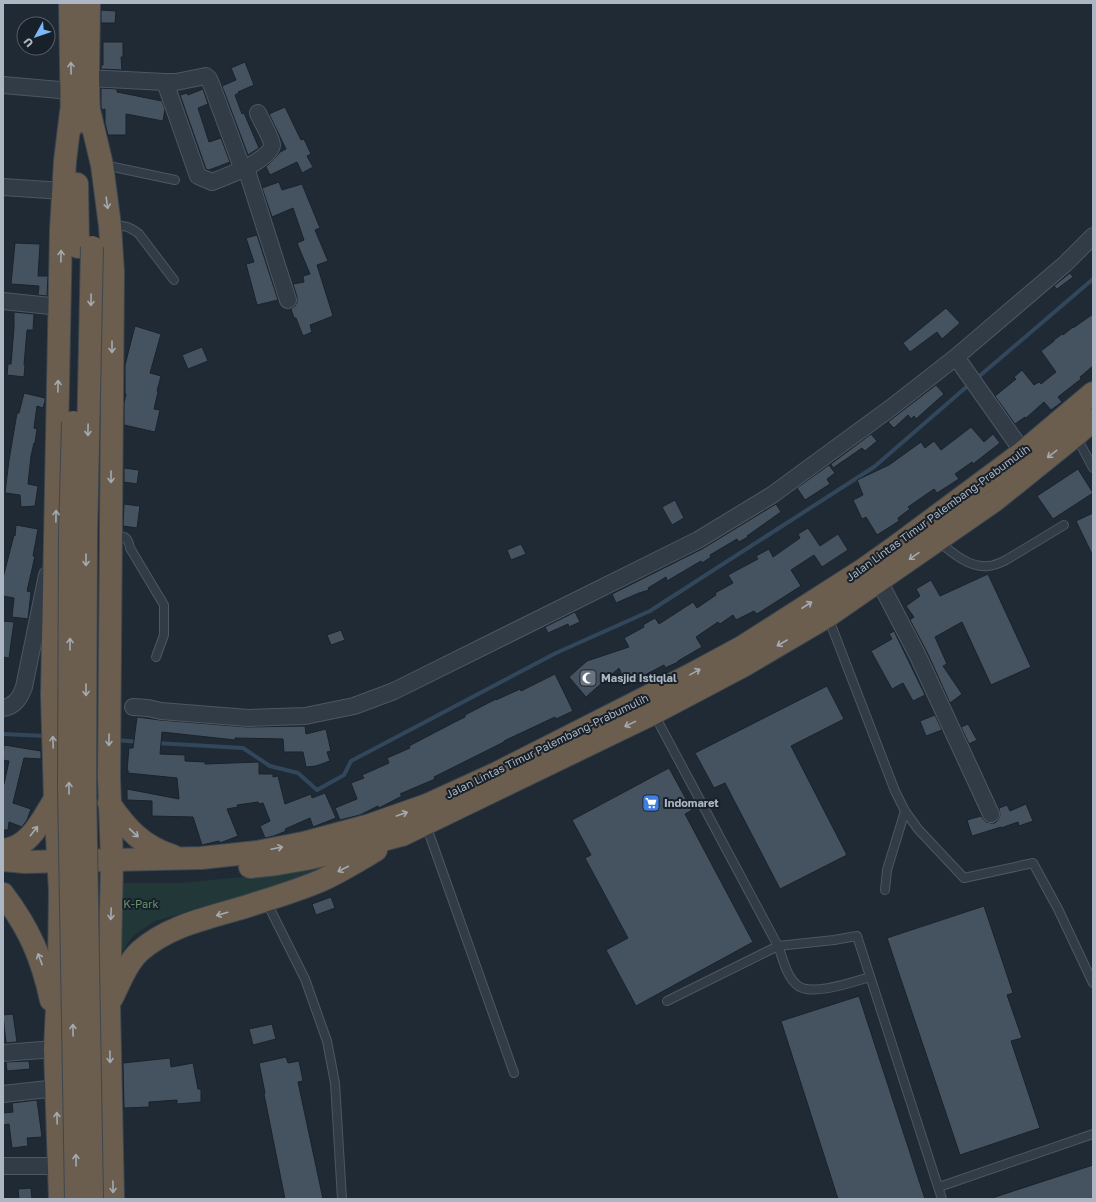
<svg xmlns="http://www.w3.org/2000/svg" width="1096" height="1202" font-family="'Golos Text',sans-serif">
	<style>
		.green { fill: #223737 }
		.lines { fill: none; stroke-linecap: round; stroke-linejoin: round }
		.stream { stroke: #32475c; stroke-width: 4 }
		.building { fill: #45525f; stroke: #1a232c }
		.lane-casing { stroke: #4d5761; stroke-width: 10 }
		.street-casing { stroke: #4d5761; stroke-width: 18 }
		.highway-casing { stroke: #3d4750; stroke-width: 24 }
		.lane { stroke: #323c46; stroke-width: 8 }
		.street { stroke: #323c46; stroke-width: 16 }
		.highway { stroke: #6c5e4f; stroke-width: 22 }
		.highway-bridge-casing { stroke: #3d4750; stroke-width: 24; stroke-linecap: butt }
		.highway-bridge { stroke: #6c5e4f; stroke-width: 22 }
		.oneway { stroke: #a2aab2 }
		.labels { text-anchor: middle; stroke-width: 4; stroke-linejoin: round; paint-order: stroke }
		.street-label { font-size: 11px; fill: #acb7c3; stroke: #18212a }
		.poi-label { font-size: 11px; font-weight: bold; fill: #acb7c3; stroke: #18212a; text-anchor: start }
		.park-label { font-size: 11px; fill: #64926b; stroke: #18212a }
	</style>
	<rect width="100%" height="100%" fill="#1f2a35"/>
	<polygon class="green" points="349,856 287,884 155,921 132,937 117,960 120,883 181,883 290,872"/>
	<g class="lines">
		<g class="stream">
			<polyline points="976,379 1093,279"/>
			<polyline points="3,734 46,736"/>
			<polyline points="117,740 138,742"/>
			<polyline points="156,743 243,748 270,766 298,773 317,790 344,775 351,761 556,653 650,611 874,467 971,383"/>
		</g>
	</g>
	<g class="building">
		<polygon points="101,10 116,11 115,23 101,23"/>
		<polygon points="103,42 123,42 123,57 121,57 122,70 101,69 101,65 103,65"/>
		<polygon points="245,62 254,85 238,92 239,93 235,95 242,114 244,113 259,148 248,155 222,86 236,80 231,68"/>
		<polygon points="101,88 117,89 117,92 162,101 165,109 163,121 126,114 126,135 108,135 105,123 105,109 102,110 101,107"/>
		<polygon points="203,89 208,104 198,108 209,142 221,138 230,162 209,170 206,169 180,95 187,93 188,95"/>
		<polygon points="285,107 301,140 304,139 311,154 307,156 313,167 302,173 297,162 270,175 266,167 276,157 280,152 286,149 269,114"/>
		<polygon points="279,182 282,190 302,184 320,228 315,230 328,261 317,265 333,316 310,325 312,332 303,336 296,318 294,318 291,309 295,306 297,302 297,297 293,284 304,282 303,276 310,274 297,243 304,240 293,208 272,217 262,188"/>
		<polygon points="257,235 278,300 257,305 246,264 254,262 246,238"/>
		<polygon points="15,243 40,244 38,276 48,276 47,296 38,295 39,286 11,284"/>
		<polygon points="1070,273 1073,277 1057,289 1054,286"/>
		<polygon points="946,308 960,323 942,339 937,332 910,352 903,343"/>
		<polygon points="14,312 34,314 33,330 27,330 24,365 25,366 24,377 7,375 8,364 11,364 14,328"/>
		<polygon points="1093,314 1093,366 1080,377 1081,379 1058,397 1062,402 1051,410 1044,402 1026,418 1025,417 1015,424 995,396 1016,379 1014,377 1022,370 1034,385 1039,382 1041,384 1056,372 1041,351 1054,341 1054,340 1062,334 1063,335 1073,327 1073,328"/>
		<polygon points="135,326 161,334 150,373 161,376 157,391 158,392 154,409 160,410 155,432 124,425 124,403 126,394 125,394 125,365"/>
		<polygon points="202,347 208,361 188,369 182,355"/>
		<polygon points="936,385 944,394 916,419 914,416 911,419 908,415 894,428 888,422"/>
		<polygon points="24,393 45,398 45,401 43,408 37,406 34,428 37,429 35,443 34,443 31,456 28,484 38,486 35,506 21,507 20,495 5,493 9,460 17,413 19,413"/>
		<polygon points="971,427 984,442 993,434 1000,443 973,464 972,462 955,474 959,479 937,493 934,489 908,507 910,509 898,518 899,521 877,535 866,517 862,519 853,500 863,495 857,480 889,465 921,442 925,448 934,441 941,450"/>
		<polygon points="871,434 877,441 865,451 862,448 833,468 831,464"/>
		<polygon points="829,465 835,473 827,479 830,484 805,500 797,488"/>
		<polygon points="124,468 139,470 137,484 124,482"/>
		<polygon points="1078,469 1093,493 1053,519 1037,496"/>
		<polygon points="675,500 684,518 672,525 662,507"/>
		<polygon points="124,504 140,506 137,528 123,526"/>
		<polygon points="776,504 781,512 747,536 748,537 739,542 737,539 710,555 711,557 702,563 701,561 667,581 666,577 648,588 649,590 639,593 616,603 612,594 702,549"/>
		<polygon points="1093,513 1093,556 1076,521"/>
		<polygon points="16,525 38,529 33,556 35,556 27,591 31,592 28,619 12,617 14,598 3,596 3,578 14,535 15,536"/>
		<polygon points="808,528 820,546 838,534 848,550 822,567 814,555 791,570 801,586 757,614 754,611 736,620 733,615 720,624 718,622 696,637 702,647 678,661 678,662 665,668 664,665 639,678 639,680 626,685 619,668 586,697 569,677 587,661 629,647 624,638 644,627 643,625 655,618 659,624 693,602 697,608 716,595 715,593 733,583 728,575 758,559 756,556 769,549 773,557 800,538 798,534"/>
		<polygon points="521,544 526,554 511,560 507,550"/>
		<polygon points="988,574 1031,667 991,685 962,622 935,637 947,664 943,666 962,694 950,703 927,652 910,620 914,617 906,606 920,596 916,589 931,580 940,596"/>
		<polygon points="575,612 580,622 569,627 568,624 548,633 545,627"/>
		<polygon points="3,621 14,622 9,658 3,657"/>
		<polygon points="341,630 345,640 331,645 327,635"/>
		<polygon points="894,631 925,695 913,701 903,683 892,689 871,651 892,639 889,634"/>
		<polygon points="555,674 573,711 556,719 555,717 504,741 504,742 434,777 435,779 400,794 402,796 379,808 378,806 360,815 340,820 335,808 357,799 351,783 364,778 362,775 389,763 387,758 410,748 409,746 453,723 465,717 465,715 496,699 496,700 520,689 521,691"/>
		<polygon points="827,686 844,719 791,746 847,855 780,889 725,783 714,788 695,753"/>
		<polygon points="935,715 942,730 926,736 920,721"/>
		<polygon points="137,717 160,720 247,727 305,726 306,734 326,729 331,751 327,752 330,761 316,766 306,767 303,752 284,752 283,739 235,738 235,740 162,732 160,754 185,755 185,761 205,762 205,764 259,762 259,774 273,774 273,777 278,776 285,804 311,794 312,798 325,793 336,818 313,827 310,818 285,829 286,831 274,836 265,838 260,826 270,821 263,803 259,804 258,802 237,805 238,807 227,809 238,836 220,843 219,841 202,845 193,817 152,816 152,801 127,800 127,789 179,799 177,778 128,773 128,770 127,770 129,748 133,748"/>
		<polygon points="968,724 977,740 969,744 961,727"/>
		<polygon points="4,745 41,751 41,759 24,758 13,803 31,809 27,820 22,827 9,822 8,830 3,830 3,784 4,784 9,761 3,760"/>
		<polygon points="669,768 692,810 685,814 753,942 636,1006 606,950 628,938 585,858 591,855 572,820"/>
		<polygon points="1026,804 1033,821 1019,826 1018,822 1001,828 1001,827 972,836 967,820 981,816 986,822 991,823 995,823 998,820 1000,815 999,808 1007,805 1010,811"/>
		<polygon points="331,897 335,908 316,915 312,904"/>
		<polygon points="984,906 1013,993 1007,995 1022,1038 1011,1041 1040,1128 960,1155 887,938"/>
		<polygon points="859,996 925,1199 838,1199 781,1021"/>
		<polygon points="13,1014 17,1042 6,1043 3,1015"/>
		<polygon points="272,1024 276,1039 253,1045 249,1029"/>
		<polygon points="286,1057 288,1063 299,1061 303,1081 298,1082 323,1199 285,1199 264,1094 265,1093 259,1063"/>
		<polygon points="170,1058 171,1067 193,1063 198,1089 201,1089 201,1102 177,1104 177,1100 149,1102 149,1107 124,1108 123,1063"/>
		<polygon points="29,1061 30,1069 7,1071 6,1062"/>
		<polygon points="37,1100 42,1137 27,1138 28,1146 12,1148 9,1124 3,1125 3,1113 13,1112 12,1103"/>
		<polygon points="1093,1165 1093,1199 995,1199 995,1197"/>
		<polygon points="31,1188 32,1199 19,1199 18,1189"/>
	</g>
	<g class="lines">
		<g class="lane-casing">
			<g id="lane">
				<polyline points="104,165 175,180"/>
				<path d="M 111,226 C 124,225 129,226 139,234 L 174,280"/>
				<polyline points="1076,436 1093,468"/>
				<path d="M 111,536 C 123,536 128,535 130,548 L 164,605 L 164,635 L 156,657"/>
				<path d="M 938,541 C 951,552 969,568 988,566 C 994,566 1000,563 1006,560 L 1064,525"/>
				<polyline points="828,617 895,791 905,811 918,829 964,878 1033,863 1058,909 1093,983"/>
				<polyline points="654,714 778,946 834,940 857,936 942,1199"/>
				<polyline points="426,825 514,1073"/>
				<polyline points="885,890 887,870 905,811"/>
				<polyline points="266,901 305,979 327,1041 335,1083 342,1199"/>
				<path d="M 667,1001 L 778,946 C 783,958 786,976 797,985 C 810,997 853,982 870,977"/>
				<polyline points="939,1187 1093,1134"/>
			</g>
		</g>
		<g class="street-casing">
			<g id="street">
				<polyline points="88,78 165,82 176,82 206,76 209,79 212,86 243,170"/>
				<path d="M 165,82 L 198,176 L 212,182 C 225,177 271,160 272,145 C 272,139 261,120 258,113"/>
				<polyline points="3,85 71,91"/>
				<polyline points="246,168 288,300"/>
				<polyline points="3,187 63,191"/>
				<polyline points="3,301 60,307"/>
				<polyline points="956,357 1023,452"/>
				<polyline points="879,581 918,656 991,814"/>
				<polyline points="133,707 148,708 161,711 248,718 305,716 354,706 394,691 698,540 772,495 892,407 956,357 1065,264 1093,236"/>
				<path d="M 3,708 C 15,706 20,698 24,687 L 47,575"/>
				<polyline points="3,1053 55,1049"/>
				<polyline points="3,1094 57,1088"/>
				<polyline points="3,1166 59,1166"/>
			</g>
		</g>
		<g class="highway-casing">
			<g id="highway">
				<polyline points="70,3 72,126"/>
				<polyline points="89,110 102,165 110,226 113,272 109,777 112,860 109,1004 113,1199"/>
				<polyline points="89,124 88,78 89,3"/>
				<polyline points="77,184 78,247"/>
				<path d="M 109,803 C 127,829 142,846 173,856"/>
				<path d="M 3,850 C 30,848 42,819 55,799"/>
				<polyline points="3,860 25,862 201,858 257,852 303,843 370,825 427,805 495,774 692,674 742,647 864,569 895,547 1023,452 1093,393"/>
				<polyline points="250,867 277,864 306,859 350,849 402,835 654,713 743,666 828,616 994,501 1076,435 1093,420"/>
				<path d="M 3,894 C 29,928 42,958 51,1000"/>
				<path d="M 112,998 C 120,982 127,963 140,951 C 172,923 215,917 254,904 C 276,897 299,890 320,881 C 340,872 358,861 376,850"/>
				<polyline points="60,1199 55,1049 59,966 60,892 55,799 52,695 61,230 65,161 71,112"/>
			</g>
		</g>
		<use href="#lane" class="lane"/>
		<use href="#street" class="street"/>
		<use href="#highway" class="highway"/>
		<g class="highway-bridge-casing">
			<g id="highway-bridge">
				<polyline points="92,247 86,537 85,784 92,1199"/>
				<polyline points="73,422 70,535 69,787 76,1199"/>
			</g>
		</g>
		<use href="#highway-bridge" class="highway-bridge"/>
	</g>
	<defs><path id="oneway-shaft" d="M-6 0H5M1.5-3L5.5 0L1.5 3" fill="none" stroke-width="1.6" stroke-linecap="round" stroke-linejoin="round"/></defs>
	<g class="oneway">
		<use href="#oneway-shaft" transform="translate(71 68) rotate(-91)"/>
		<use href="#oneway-shaft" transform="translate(107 203) rotate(82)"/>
		<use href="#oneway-shaft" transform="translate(61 256) rotate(-89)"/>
		<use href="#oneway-shaft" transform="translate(91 300) rotate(91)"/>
		<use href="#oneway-shaft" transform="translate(112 347) rotate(90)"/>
		<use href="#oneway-shaft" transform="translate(58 386) rotate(-89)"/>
		<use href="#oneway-shaft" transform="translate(88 430) rotate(91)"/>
		<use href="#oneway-shaft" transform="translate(1052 454) rotate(142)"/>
		<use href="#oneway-shaft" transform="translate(111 477) rotate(90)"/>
		<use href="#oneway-shaft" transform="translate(56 516) rotate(-89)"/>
		<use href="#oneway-shaft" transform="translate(914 556) rotate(145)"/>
		<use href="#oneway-shaft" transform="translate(86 560) rotate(90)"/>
		<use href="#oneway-shaft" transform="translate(807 605) rotate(-33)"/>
		<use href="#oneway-shaft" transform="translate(782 643) rotate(150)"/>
		<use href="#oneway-shaft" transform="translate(70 644) rotate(-90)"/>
		<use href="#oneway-shaft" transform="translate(695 672) rotate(-29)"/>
		<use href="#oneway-shaft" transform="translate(86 690) rotate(90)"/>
		<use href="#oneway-shaft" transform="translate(630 724) rotate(154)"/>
		<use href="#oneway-shaft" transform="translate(109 740) rotate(91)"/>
		<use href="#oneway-shaft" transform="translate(53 742) rotate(-92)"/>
		<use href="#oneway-shaft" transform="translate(69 788) rotate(-90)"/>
		<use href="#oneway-shaft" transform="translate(402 814) rotate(-19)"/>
		<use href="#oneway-shaft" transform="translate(34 831) rotate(-52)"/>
		<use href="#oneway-shaft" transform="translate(134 833) rotate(43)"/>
		<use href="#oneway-shaft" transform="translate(277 848) rotate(-12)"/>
		<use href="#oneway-shaft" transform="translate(343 869) rotate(153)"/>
		<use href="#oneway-shaft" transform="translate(111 914) rotate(92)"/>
		<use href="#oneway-shaft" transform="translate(222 914) rotate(164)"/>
		<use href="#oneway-shaft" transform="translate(40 959) rotate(-111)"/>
		<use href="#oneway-shaft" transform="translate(73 1030) rotate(-91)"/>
		<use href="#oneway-shaft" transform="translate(110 1057) rotate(89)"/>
		<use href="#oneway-shaft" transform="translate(57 1118) rotate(-92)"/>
		<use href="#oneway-shaft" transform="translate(76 1160) rotate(-91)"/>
		<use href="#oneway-shaft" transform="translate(113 1187) rotate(89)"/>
	</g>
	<defs>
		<g id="mosque-square" transform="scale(0.9)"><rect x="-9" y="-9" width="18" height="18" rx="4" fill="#6b7280" stroke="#18212a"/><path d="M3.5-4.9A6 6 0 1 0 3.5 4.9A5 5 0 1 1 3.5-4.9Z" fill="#fff"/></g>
		<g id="supermarket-square" transform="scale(0.9)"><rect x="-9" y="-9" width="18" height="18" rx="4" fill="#3f7fe0" stroke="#18212a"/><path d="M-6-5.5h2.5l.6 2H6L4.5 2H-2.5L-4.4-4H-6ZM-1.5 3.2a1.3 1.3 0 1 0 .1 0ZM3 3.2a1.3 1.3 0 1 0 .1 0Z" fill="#fff"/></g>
	</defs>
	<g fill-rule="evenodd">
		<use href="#mosque-square" x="588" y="678"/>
		<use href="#supermarket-square" x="651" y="803"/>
	</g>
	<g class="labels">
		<g class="street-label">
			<text transform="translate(938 513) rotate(-36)" y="4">Jalan Lintas Timur Palembang-Prabumulih</text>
			<text transform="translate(547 746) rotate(-26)" y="4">Jalan Lintas Timur Palembang-Prabumulih</text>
		</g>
		<g class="poi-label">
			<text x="601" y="682">Masjid Istiqlal</text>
			<text x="664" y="807">Indomaret</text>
		</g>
		<g class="park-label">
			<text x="141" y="908">K-Park</text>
		</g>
	</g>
	<rect width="1096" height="1202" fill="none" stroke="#acb7c3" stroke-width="8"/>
	<g transform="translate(36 36) rotate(230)"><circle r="19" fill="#18212a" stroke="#535d67"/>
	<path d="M0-3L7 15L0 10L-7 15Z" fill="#7cb7f7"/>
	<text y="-6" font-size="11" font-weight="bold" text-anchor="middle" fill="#acb7c3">U</text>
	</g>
</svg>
